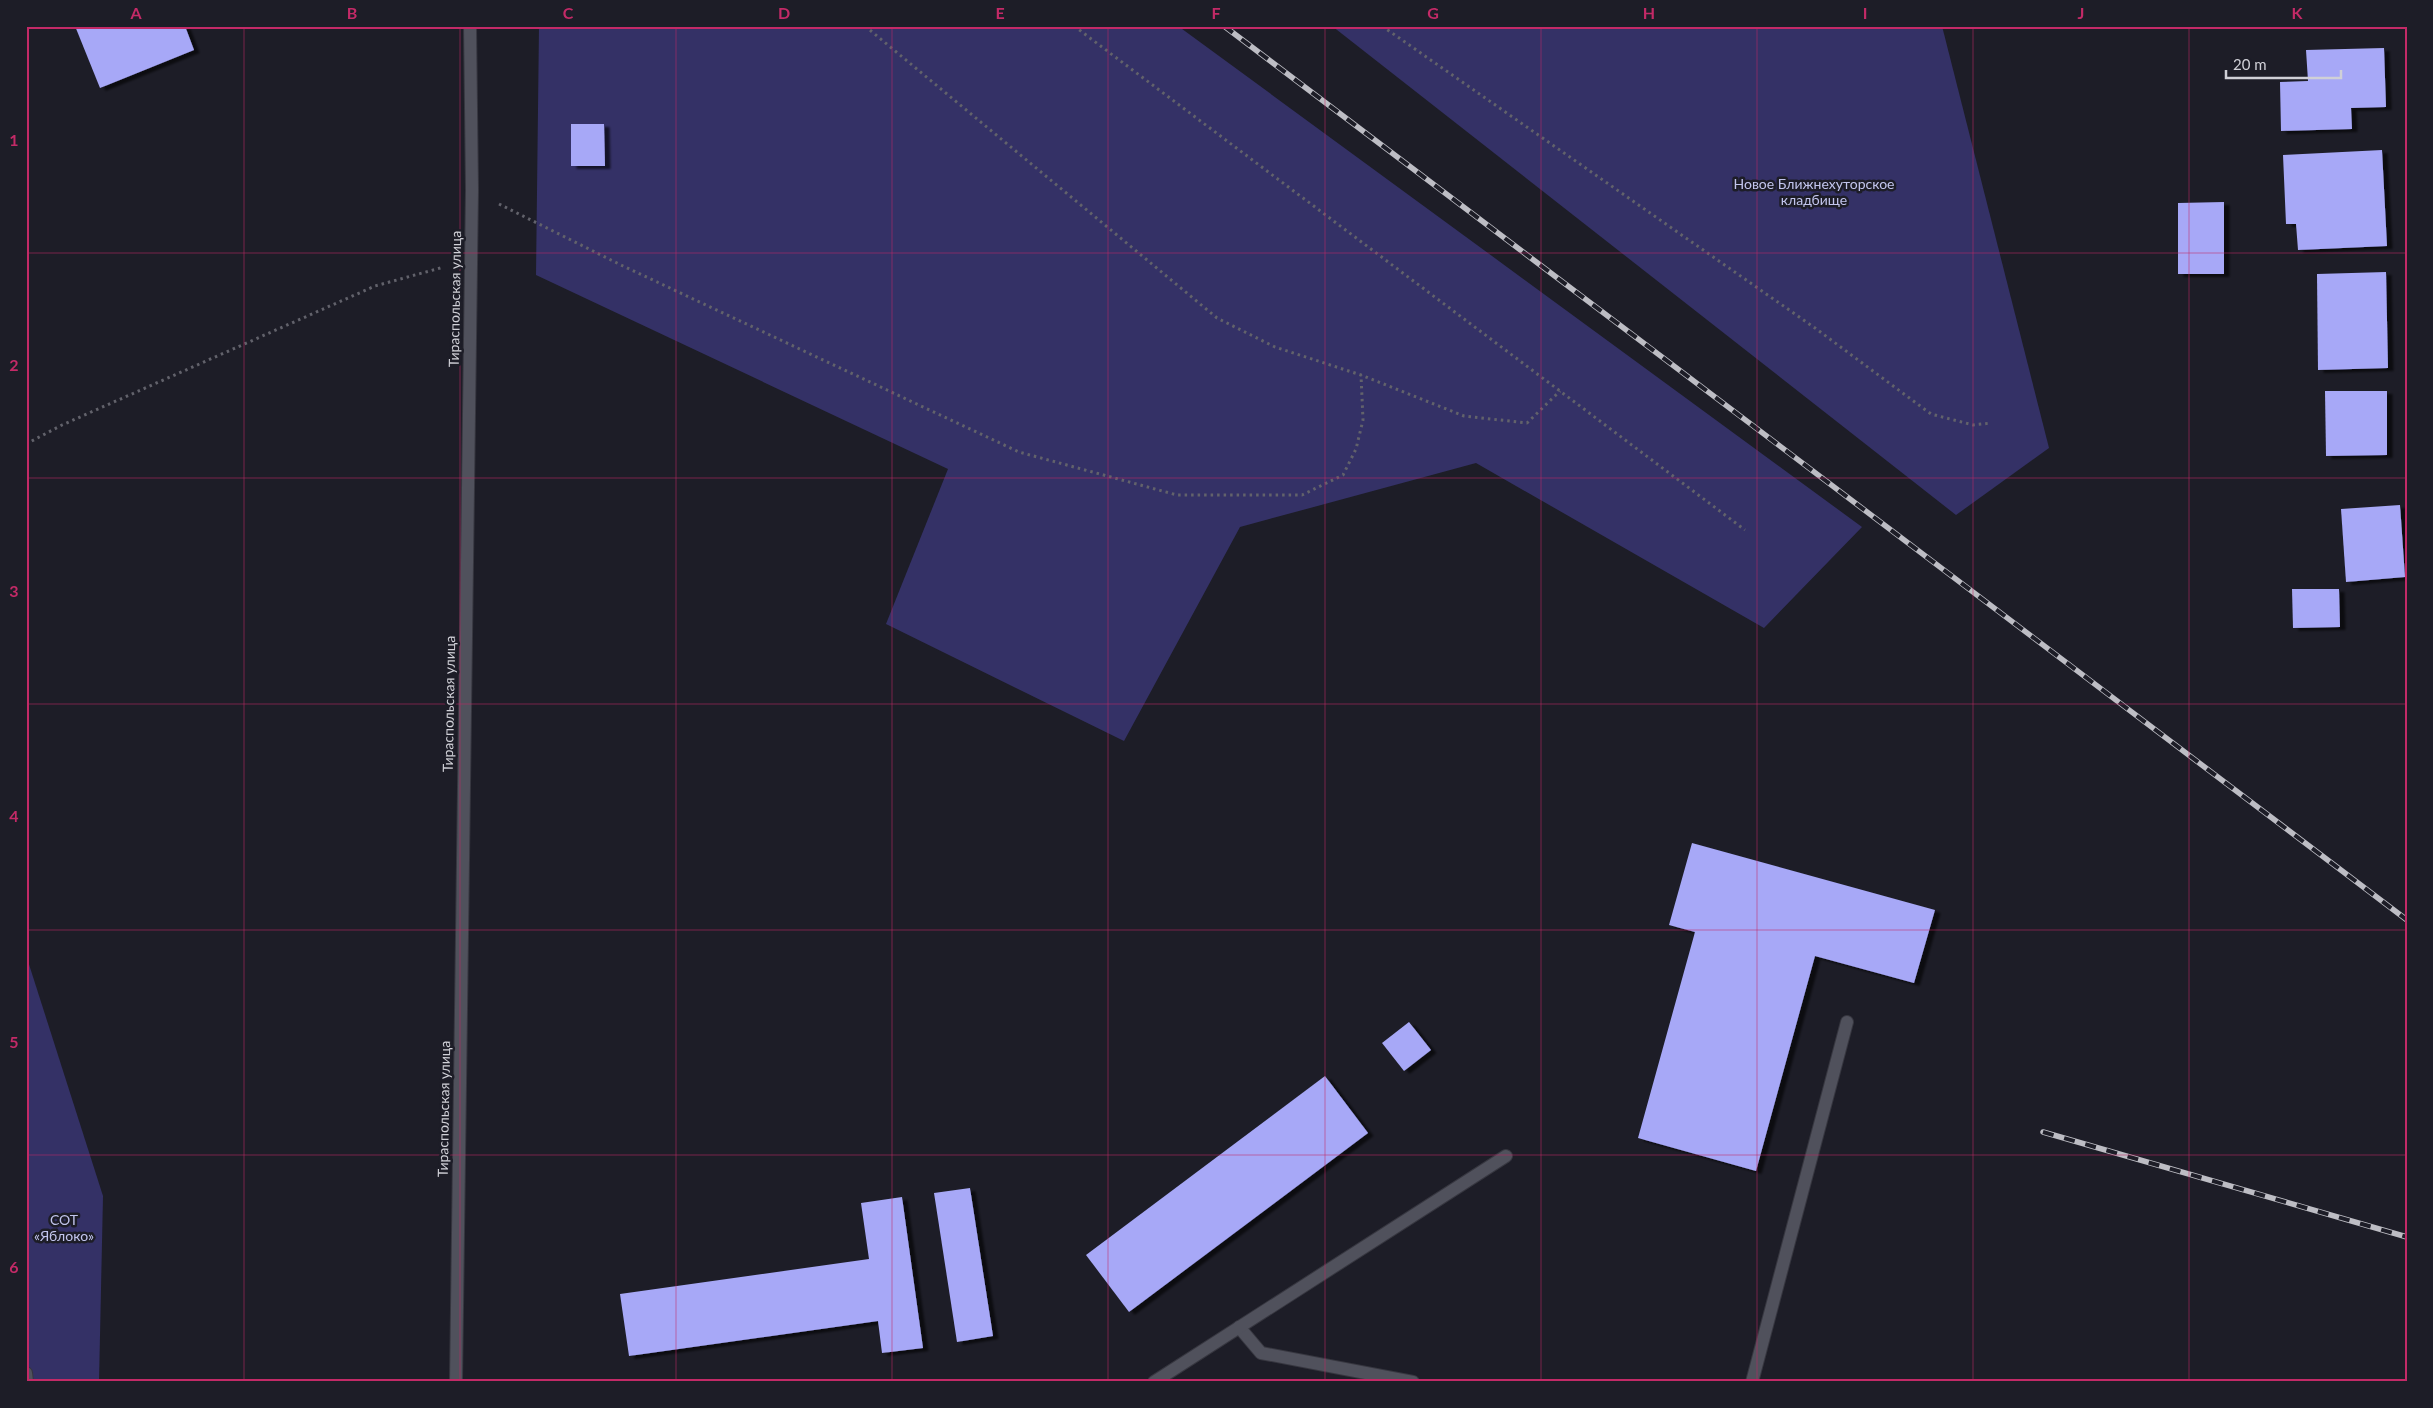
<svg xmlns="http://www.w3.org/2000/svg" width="2433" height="1408" font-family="Lato,sans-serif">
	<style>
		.green { fill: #343166 }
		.building { fill: #a7a8f7; filter: url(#shadow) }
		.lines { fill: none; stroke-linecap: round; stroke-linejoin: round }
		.minor-casing { stroke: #373740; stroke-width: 14 }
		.path { stroke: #62626b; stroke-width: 3; stroke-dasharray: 2.5 4; stroke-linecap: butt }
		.minor { stroke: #50515c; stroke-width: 12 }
		.rail-casing { stroke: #bdbdc4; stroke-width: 5.5 }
		.rail { stroke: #1d1d27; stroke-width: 4; stroke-dasharray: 11; stroke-linecap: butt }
		.grid { fill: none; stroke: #c32a67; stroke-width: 1; stroke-opacity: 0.55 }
		.labels { text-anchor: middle; stroke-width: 5; stroke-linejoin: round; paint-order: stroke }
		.park-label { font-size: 14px; fill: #c2c5ed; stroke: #1d1d27 }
		.street-label { font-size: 14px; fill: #d0d0d7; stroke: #1d1d27 }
		.neatline { fill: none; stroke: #c32a67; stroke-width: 2 }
		.grid-label { font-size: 16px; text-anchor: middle; font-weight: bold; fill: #c32a67 }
	</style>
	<defs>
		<filter id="shadow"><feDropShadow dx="5.5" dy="3" stdDeviation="1" flood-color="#0009"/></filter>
	</defs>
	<rect width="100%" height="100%" fill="#1d1d27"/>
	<g class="green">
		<polygon points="539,26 1178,26 1862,527 1764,628 1476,463 1240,527 1124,741 886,624 948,469 536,275"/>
		<polygon points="1332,26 1942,26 2049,448 1956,515"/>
		<polygon points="26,955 103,1196 99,1382 26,1382"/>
	</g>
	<g class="building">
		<polygon points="75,26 185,26 194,50 100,88"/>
		<polygon points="2384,48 2386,107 2351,108 2352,129 2281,131 2280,82 2308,81 2306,50"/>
		<polygon points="571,124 604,124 605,166 571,166"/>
		<polygon points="2382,150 2387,246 2298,250 2296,224 2286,224 2283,155"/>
		<polygon points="2224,202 2224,274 2178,274 2178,203"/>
		<polygon points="2386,272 2388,368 2318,370 2317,274"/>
		<polygon points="2325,391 2387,391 2387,455 2326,456"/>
		<polygon points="2400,505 2405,577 2346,582 2341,509"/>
		<polygon points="2292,589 2339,589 2340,627 2293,628"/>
		<polygon points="1692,843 1935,910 1914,983 1815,956 1756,1171 1638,1138 1695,932 1669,925"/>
		<polygon points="1409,1022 1431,1050 1404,1071 1382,1043"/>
		<polygon points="1325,1076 1368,1133 1129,1312 1086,1255"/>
		<polygon points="970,1188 993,1336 957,1342 934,1193"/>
		<polygon points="902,1197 923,1348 882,1353 878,1321 629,1356 620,1294 869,1259 861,1203"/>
	</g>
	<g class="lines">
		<g class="minor-casing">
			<g id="minor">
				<polyline points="1239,1327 1261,1353 1413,1382"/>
				<polyline points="26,1373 27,1382"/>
				<polyline points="456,1382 472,190 470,26"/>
				<polyline points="1154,1382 1506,1156"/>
				<polyline points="1752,1382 1847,1022"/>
			</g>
		</g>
		<g class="path">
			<polyline points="865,26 1217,318 1275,347 1361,375 1464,416 1527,423 1560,391"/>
			<polyline points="1074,26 1745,530"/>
			<polyline points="1382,26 1815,328 1931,414 1973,425 1991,423"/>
			<polyline points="499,204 623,266 1019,452 1177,495 1302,495 1343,475 1356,449 1363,420 1361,375"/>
			<polyline points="26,444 62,425 375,286 444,267"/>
		</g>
		<use href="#minor" class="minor"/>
		<g class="rail-casing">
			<g id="rail">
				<polyline points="1224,26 2407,920"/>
				<polyline points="2043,1132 2407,1237"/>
			</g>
		</g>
		<use href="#rail" class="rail"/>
	</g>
	<path class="grid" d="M 244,26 L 244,1382M 460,26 L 460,1382M 676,26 L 676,1382M 892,26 L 892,1382M 1108,26 L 1108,1382M 1325,26 L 1325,1382M 1541,26 L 1541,1382M 1757,26 L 1757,1382M 1973,26 L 1973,1382M 2189,26 L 2189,1382M 26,253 L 2407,253M 26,478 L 2407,478M 26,704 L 2407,704M 26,930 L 2407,930M 26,1155 L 2407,1155"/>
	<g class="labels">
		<g class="park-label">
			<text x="1814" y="189">Новое Ближнехуторское<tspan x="1814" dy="16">кладбище</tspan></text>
			<text x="64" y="1225">СОТ<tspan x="64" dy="16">«Яблоко»</tspan></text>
		</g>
		<g class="street-label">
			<text transform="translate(455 299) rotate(-89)" y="5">Тираспольская улица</text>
			<text transform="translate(449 704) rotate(-89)" y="5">Тираспольская улица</text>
			<text transform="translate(444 1109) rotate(-89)" y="5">Тираспольская улица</text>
		</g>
	</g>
	<rect width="2433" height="1408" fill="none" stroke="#1d1d27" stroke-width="55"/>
	<path d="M2226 70v8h115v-8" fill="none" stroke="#d0d0d7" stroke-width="2.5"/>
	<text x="2233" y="70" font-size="15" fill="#d0d0d7" stroke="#1d1d27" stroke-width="4" paint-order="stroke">20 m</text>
	<rect x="28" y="28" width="2378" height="1352" class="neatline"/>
	<g class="grid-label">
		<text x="136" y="19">A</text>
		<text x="352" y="19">B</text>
		<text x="568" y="19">C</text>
		<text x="784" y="19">D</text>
		<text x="1000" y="19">E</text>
		<text x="1216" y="19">F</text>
		<text x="1433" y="19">G</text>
		<text x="1649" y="19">H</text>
		<text x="1865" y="19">I</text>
		<text x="2081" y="19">J</text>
		<text x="2297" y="19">K</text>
		<text x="14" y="146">1</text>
		<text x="14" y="371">2</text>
		<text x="14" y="597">3</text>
		<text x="14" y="822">4</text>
		<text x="14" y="1048">5</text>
		<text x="14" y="1273">6</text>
	</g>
</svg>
